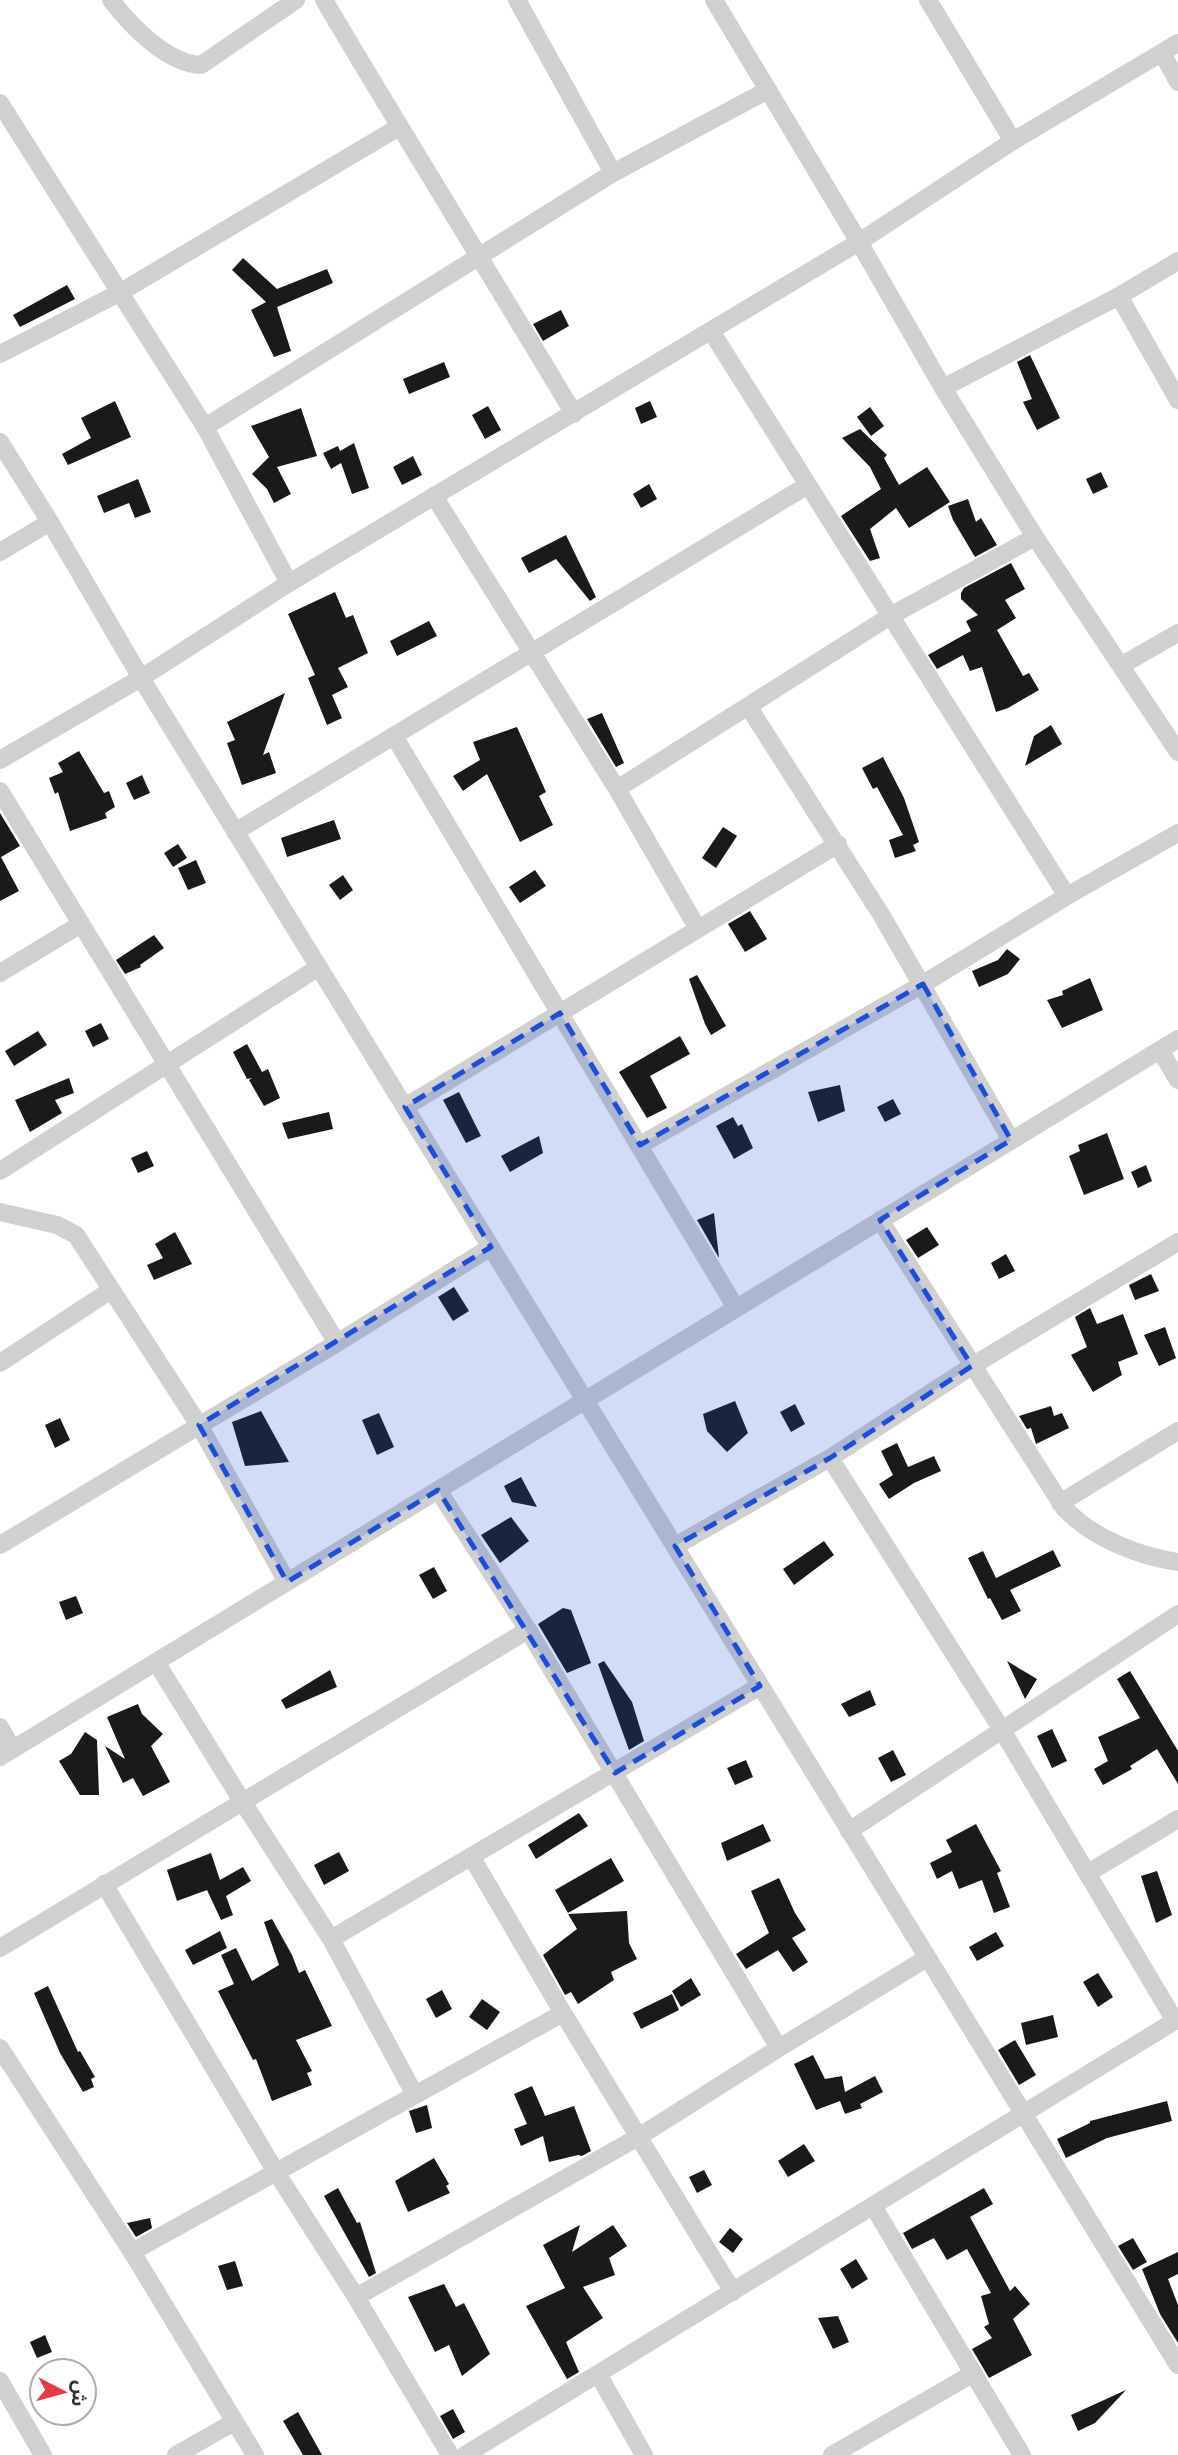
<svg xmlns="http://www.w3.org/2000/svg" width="1178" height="2455" font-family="'Titillium Web','Noto Sans Arabic',sans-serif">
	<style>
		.building { fill: #1a1a1a }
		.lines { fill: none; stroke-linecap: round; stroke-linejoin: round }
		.street { stroke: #d0d0d0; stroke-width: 18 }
		.marked { fill: #1d4ed8; fill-opacity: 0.2; stroke: #1d4ed8; stroke-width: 5; stroke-dasharray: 14 9; stroke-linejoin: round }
	</style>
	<rect width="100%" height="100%" fill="#fff"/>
	<g class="building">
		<polygon points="243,258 277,289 327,269 333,283 277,307 291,351 274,357 251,310 266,302 232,270"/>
		<polygon points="67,285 75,299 20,327 13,315"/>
		<polygon points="561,310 569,326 543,341 533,324"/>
		<polygon points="1030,355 1060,418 1037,430 1023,402 1032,399 1017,362"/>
		<polygon points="444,362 450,377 409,394 403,379"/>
		<polygon points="115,401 131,437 68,465 62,454 91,438 81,418"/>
		<polygon points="650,401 657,417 641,424 635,408"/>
		<polygon points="488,406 501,430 485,439 472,415"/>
		<polygon points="870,407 884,426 871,436 857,417"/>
		<polygon points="301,408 317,456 277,467 291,494 274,503 267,489 252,474 269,457 251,426"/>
		<polygon points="860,429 887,455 884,458 899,485 927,467 950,502 909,528 896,508 870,529 880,558 870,561 841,516 881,489 870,467 842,438"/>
		<polygon points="354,443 369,488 352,494 341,463 331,469 323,453 338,446 340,451"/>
		<polygon points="413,456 422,475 402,485 393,467"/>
		<polygon points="1101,472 1108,487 1093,494 1086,479"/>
		<polygon points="138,479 151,512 135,518 129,503 104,513 97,496"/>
		<polygon points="649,484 657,499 641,508 633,494"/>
		<polygon points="968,499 976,522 981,518 997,545 975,557 953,520 948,506"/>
		<polygon points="566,535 596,597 590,601 556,559 529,573 521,558"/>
		<polygon points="1011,563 1025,589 1005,600 1016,618 997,630 1023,676 1029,673 1039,690 1008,708 996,712 982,667 970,671 963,655 937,669 928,655 971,631 966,621 978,615 961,599 961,593 964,588"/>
		<polygon points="335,592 346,618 353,615 368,653 338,668 348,687 332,695 342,718 327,725 308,678 315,675 288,614"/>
		<polygon points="429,621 437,636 397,656 390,641"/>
		<polygon points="285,693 263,755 269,752 276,773 242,785 227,743 235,740 227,722"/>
		<polygon points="602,713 624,763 616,767 587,719"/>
		<polygon points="1051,725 1062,744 1025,766 1034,736"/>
		<polygon points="517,727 546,792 539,796 553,825 520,842 487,774 463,791 453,776 480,760 473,742"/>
		<polygon points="79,751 104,793 109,791 115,807 105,813 107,818 70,831 58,792 55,794 49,778 63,772 58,763"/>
		<polygon points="883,757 904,798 919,842 913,845 916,851 895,858 889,840 903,835 877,787 873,789 862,768"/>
		<polygon points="142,775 150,793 134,800 126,783"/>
		<polygon points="0,813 20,846 1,857 19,891 0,901"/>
		<polygon points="334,820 341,839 287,857 281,838"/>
		<polygon points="723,827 737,836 716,868 702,858"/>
		<polygon points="178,844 187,858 173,867 164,853"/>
		<polygon points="196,860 206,883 188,890 178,868"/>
		<polygon points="535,870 546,886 520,903 509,887"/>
		<polygon points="343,875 353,890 340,900 329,885"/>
		<polygon points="750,911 767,939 745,952 728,924"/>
		<polygon points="154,935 164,948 140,965 141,967 125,974 116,960"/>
		<polygon points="1007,949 1020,959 1008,974 979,987 972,971 998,960"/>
		<polygon points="697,975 726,1026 711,1035 705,1024 689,979"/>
		<polygon points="1090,978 1103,1010 1062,1028 1047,1000 1063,995 1062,991"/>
		<polygon points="101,1023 109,1039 93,1047 85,1031"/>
		<polygon points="38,1031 47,1045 14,1066 5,1051"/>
		<polygon points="680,1036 690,1054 650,1076 667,1108 647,1118 619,1072"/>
		<polygon points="247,1044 262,1072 268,1069 280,1098 264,1106 249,1080 252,1078 247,1079 233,1052"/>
		<polygon points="69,1078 74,1093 55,1100 62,1113 30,1132 15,1100"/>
		<polygon points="840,1085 845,1111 818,1122 808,1092"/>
		<polygon points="459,1092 481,1136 466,1143 443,1100"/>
		<polygon points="893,1099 901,1114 885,1122 877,1107"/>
		<polygon points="329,1112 333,1129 288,1139 282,1123"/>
		<polygon points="733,1117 738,1126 742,1124 753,1148 734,1159 716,1126"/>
		<polygon points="1107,1133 1124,1179 1084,1195 1069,1156 1080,1151 1078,1145"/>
		<polygon points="539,1136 543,1153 510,1172 501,1156"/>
		<polygon points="147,1151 154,1166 138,1173 131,1158"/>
		<polygon points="1146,1165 1152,1181 1138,1188 1131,1172"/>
		<polygon points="714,1213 719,1258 697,1220"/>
		<polygon points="927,1227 939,1245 918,1258 906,1240"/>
		<polygon points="175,1232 192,1264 154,1280 147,1265 163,1258 155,1244"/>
		<polygon points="1006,1254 1015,1271 999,1279 991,1263"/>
		<polygon points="1151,1274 1159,1291 1135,1300 1129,1285"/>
		<polygon points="454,1287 469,1311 453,1321 438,1297"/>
		<polygon points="1090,1308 1097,1324 1123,1314 1138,1354 1118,1362 1122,1375 1093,1392 1071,1355 1087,1347 1075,1317"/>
		<polygon points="1165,1327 1176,1358 1159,1366 1144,1335"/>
		<polygon points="735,1401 748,1433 727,1452 707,1431 703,1414"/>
		<polygon points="795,1404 805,1424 791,1432 780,1412"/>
		<polygon points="1051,1406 1054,1416 1062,1413 1069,1428 1036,1444 1031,1428 1027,1429 1019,1416"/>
		<polygon points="261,1411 289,1462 245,1466 232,1422"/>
		<polygon points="379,1413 394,1447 377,1455 362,1420"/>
		<polygon points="60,1418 70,1440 55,1448 45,1425"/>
		<polygon points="897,1443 908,1467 934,1456 941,1471 914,1483 889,1499 879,1484 893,1475 881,1451"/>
		<polygon points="521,1477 537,1507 512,1502 504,1486"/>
		<polygon points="511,1517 529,1541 500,1563 481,1535"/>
		<polygon points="824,1541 834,1555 794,1585 783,1569"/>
		<polygon points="1053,1550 1061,1566 1010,1590 1021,1611 1002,1620 990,1598 988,1599 968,1558 983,1551 996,1578"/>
		<polygon points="434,1567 447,1591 433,1599 419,1575"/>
		<polygon points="76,1596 83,1613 66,1620 59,1602"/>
		<polygon points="563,1608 571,1610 591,1663 567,1673 538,1624"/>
		<polygon points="604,1661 632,1702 644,1741 629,1750 598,1664"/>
		<polygon points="1007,1661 1037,1679 1025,1699"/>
		<polygon points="330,1670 337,1687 286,1709 281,1700"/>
		<polygon points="1130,1671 1178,1751 1178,1784 1157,1749 1130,1766 1132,1769 1103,1785 1094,1769 1108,1761 1098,1737 1140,1718 1117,1679"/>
		<polygon points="870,1690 876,1705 849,1717 841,1704"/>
		<polygon points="138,1704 142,1714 163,1734 151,1746 170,1782 143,1796 133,1778 123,1783 105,1746 125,1759 107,1717"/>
		<polygon points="1052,1729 1067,1761 1052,1768 1037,1736"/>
		<polygon points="85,1732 97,1740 99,1795 80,1795 59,1761 71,1754"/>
		<polygon points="893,1750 906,1775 891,1782 878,1758"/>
		<polygon points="746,1760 753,1777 735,1785 727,1768"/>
		<polygon points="579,1813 588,1826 536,1859 528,1845"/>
		<polygon points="763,1824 771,1841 727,1861 721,1843"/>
		<polygon points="976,1824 1001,1871 997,1873 1010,1907 994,1913 982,1880 959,1889 952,1871 937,1879 930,1863 952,1852 946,1840"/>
		<polygon points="339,1852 349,1871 324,1885 314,1865"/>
		<polygon points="211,1853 220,1880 243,1867 251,1881 226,1896 233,1915 221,1920 207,1890 177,1901 167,1870"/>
		<polygon points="611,1858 624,1881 568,1913 555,1890"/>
		<polygon points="1157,1871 1172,1915 1156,1923 1141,1876"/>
		<polygon points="779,1878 795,1913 806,1930 792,1938 808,1962 793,1972 778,1950 746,1969 736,1954 769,1933 751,1891"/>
		<polygon points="627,1911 629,1943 637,1959 611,1972 614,1980 578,2004 571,1992 565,1995 543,1955 577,1929 568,1914"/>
		<polygon points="272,1919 292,1955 299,1973 305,1970 332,2026 296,2040 312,2071 307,2073 312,2085 272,2101 256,2059 253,2060 218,1991 234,1984 221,1955 236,1948 252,1981 279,1965 264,1922"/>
		<polygon points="220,1931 227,1948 193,1965 185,1950"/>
		<polygon points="996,1932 1004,1946 977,1961 969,1947"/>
		<polygon points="1098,1973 1113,1997 1098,2007 1083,1982"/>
		<polygon points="691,1978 701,1995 681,2007 672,1991"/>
		<polygon points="48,1986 78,2052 80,2051 95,2077 91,2079 94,2087 83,2092 60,2053 34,1993"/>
		<polygon points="442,1990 452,2009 436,2018 426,1999"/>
		<polygon points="672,1994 679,2010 641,2029 633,2013"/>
		<polygon points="482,1999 500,2012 487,2030 469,2017"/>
		<polygon points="1053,2015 1058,2037 1026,2045 1021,2023"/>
		<polygon points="1015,2040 1036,2075 1019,2085 998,2050"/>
		<polygon points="813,2055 825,2079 842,2076 845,2092 875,2076 883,2092 860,2104 862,2108 845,2114 840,2101 816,2110 794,2064"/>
		<polygon points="532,2086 545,2116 574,2106 591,2151 582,2156 578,2155 549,2162 543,2136 521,2146 514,2129 527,2124 514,2094"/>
		<polygon points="1167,2101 1172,2121 1107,2138 1066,2158 1057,2139 1090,2123 1090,2121"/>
		<polygon points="427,2105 432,2128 416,2133 409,2111"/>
		<polygon points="804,2144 815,2161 788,2177 778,2161"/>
		<polygon points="434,2158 449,2184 446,2186 450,2193 408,2212 395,2181"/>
		<polygon points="704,2170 712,2185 697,2193 689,2177"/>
		<polygon points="338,2188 357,2223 360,2222 376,2273 369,2277 324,2196"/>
		<polygon points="984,2188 993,2204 970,2217 1010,2291 1015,2286 1030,2304 1013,2319 1032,2355 989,2378 972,2349 992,2338 984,2327 989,2324 981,2296 991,2293 967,2249 947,2260 934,2238 912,2249 903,2233"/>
		<polygon points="150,2218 152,2228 136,2237 127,2223"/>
		<polygon points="580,2225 572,2252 613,2225 627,2246 609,2258 615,2275 583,2287 603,2318 566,2342 579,2372 567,2379 526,2306 565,2288 543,2245"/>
		<polygon points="730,2228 743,2239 733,2253 719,2242"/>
		<polygon points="1133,2238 1147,2262 1133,2270 1118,2246"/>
		<polygon points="1178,2252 1178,2274 1168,2279 1178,2305 1178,2343 1160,2314 1142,2269"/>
		<polygon points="856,2259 868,2279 852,2289 840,2269"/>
		<polygon points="235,2261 243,2286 227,2290 218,2266"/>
		<polygon points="444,2284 456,2307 464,2303 490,2354 462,2376 449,2345 435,2352 408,2297"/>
		<polygon points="838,2316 849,2342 833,2349 818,2318"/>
		<polygon points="45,2335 52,2352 37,2358 30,2342"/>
		<polygon points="1126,2390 1095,2423 1078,2431 1071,2415"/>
		<polygon points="453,2409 465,2432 453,2439 440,2416"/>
		<polygon points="298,2412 307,2428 322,2455 303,2455 283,2421"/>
	</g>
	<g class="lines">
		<g class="street">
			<path d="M 111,0 C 131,26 166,63 201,65 L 296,0"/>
			<path d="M 324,0 C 406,139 492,276 574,414"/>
			<polyline points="517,0 613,173"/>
			<polyline points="714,0 859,242 943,388 1035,537 1178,752"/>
			<polyline points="928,0 1013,141"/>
			<polyline points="1162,53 1178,82"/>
			<polyline points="0,103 205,427 289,583"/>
			<polyline points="1119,296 1178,400"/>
			<polyline points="711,331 1067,896"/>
			<polyline points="0,354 119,293 399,127"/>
			<polyline points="943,388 1119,296 1178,261"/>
			<polyline points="205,427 613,173 768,90"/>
			<polyline points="0,442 50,522 141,678 1178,2365"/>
			<polyline points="434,496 617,789 698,929"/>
			<polyline points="0,552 50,522"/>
			<polyline points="1122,665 1178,633"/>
			<polyline points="748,706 882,916 1011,1140"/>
			<polyline points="394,736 736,1308"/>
			<polyline points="0,760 141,678 289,583 859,242 1013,141 1178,43"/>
			<polyline points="617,789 892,615 1035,537"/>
			<polyline points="0,791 337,1343"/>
			<polyline points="235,832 808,485"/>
			<polyline points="0,973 81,924"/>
			<polyline points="1160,1050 1178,1080"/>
			<polyline points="405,1107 838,844"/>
			<polyline points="640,1145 923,984 1067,896 1178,833"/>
			<polyline points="0,1171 319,967"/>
			<polyline points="0,1212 57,1225 76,1235 199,1425 287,1582"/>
			<path d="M 880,1220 L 1064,1508 C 1092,1538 1138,1556 1178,1562"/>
			<polyline points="0,1363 111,1290"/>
			<polyline points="830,1458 1002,1730 1175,2021"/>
			<polyline points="438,1490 528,1630 779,2048"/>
			<polyline points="1060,1503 1178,1431"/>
			<polyline points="0,1545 337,1343 491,1247"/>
			<polyline points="675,1546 830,1458 972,1366 1178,1242"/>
			<polyline points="156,1662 242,1801 331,1939 415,2095"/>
			<polyline points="0,1727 12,1749"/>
			<polyline points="0,1757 1178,1039"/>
			<polyline points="849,1831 1178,1614"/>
			<polyline points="471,1856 563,2013 733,2292"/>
			<polyline points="1088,1873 1178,1819"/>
			<polyline points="104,1884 276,2172 356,2297 450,2455"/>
			<polyline points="331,1939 760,1686"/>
			<polyline points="0,1948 528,1630"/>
			<polyline points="0,2048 132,2252 255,2455"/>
			<polyline points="873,2206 1022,2455"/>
			<polyline points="132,2252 563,2013"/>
			<polyline points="356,2297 640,2136 779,2048 927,1958"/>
			<polyline points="598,2374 644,2455"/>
			<polyline points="0,2381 43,2455"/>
			<polyline points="176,2455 234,2422"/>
			<polyline points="465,2455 1178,2019"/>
			<polyline points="832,2455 974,2373"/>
		</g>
	</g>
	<path class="marked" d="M 923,984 L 1011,1140 L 880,1220 L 972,1366 L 830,1458 L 675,1546 L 760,1686 L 615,1773 L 438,1490 L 287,1582 L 199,1425 L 491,1247 L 405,1107 L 560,1013 L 640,1145 Z"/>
	<g transform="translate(63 2392) rotate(96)"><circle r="33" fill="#ffffff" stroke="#adadad" stroke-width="2"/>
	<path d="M0-5L12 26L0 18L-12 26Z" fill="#e63946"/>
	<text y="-10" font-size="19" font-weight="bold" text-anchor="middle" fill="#333333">ش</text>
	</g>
</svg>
